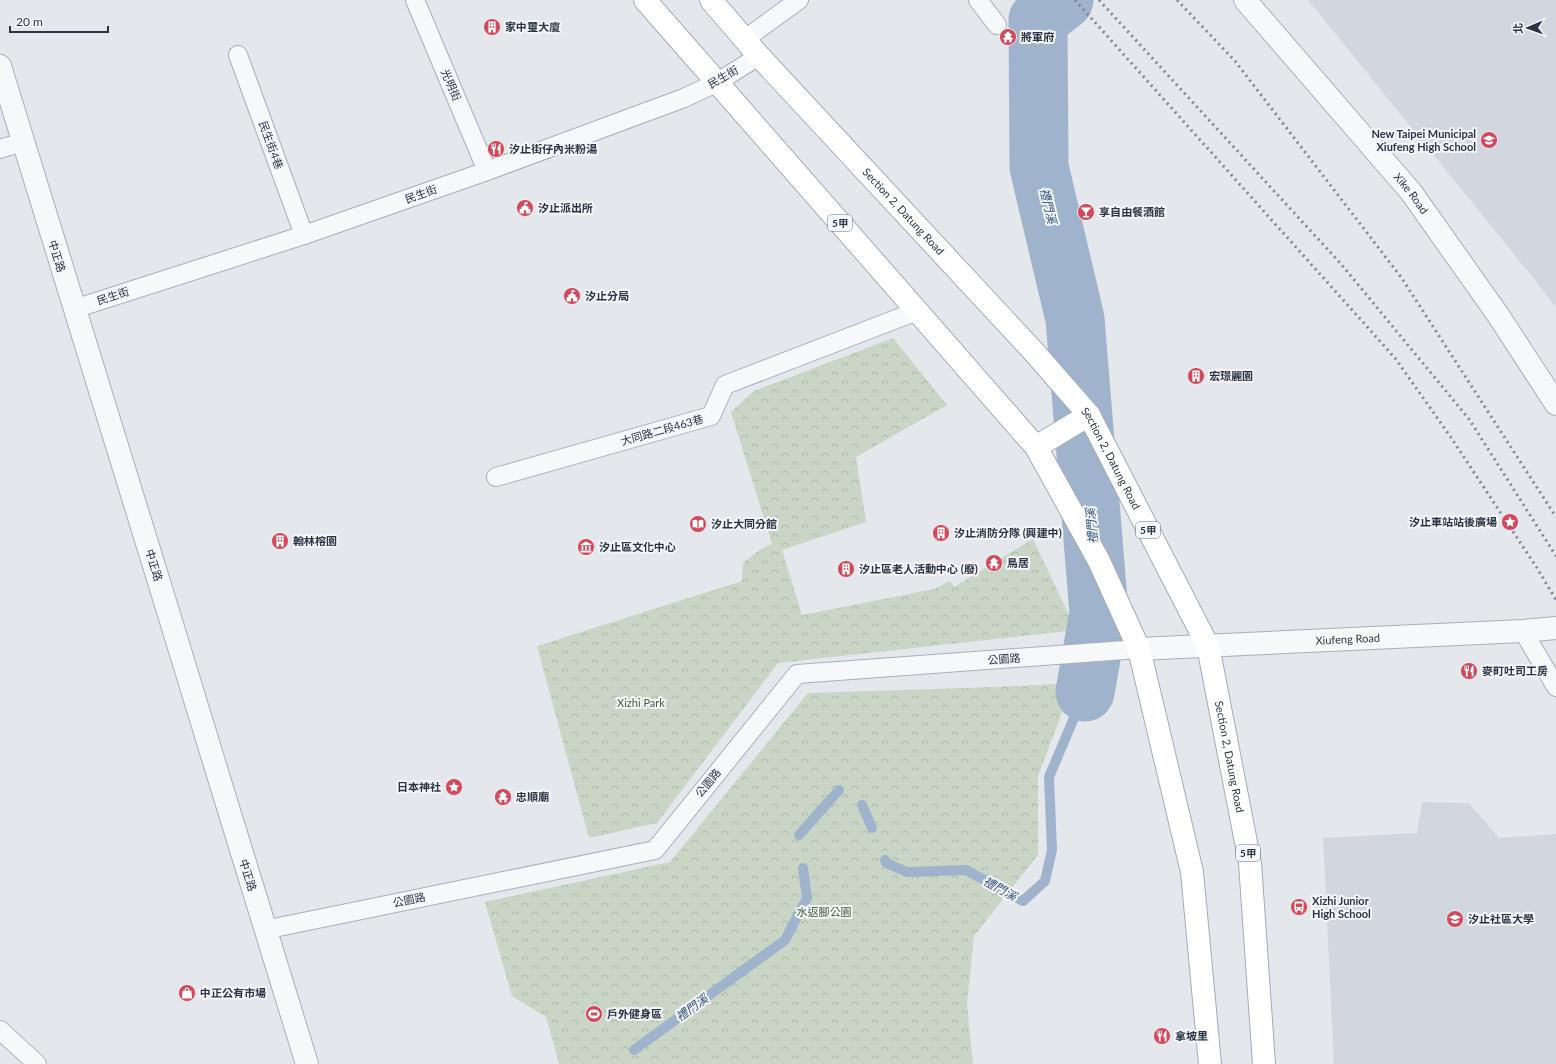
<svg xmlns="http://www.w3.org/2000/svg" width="1556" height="1064" font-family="Lato,'Noto Sans TC',sans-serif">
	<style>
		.built { fill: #d2d6de }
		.forest { fill: url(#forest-crowns) }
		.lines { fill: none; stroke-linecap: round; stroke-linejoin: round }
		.stream { stroke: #9fb4cc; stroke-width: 10 }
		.river { stroke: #9fb4cc; stroke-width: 59 }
		.service-casing { stroke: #a9aeb7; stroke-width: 20 }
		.minor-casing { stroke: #a9aeb7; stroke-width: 24 }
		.primary-casing { stroke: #a3abb8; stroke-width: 24 }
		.service { stroke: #f7f8fa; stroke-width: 18 }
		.minor { stroke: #f7f8fa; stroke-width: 22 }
		.primary { stroke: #fff; stroke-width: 22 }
		.rail { stroke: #7d8696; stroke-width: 3; stroke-dasharray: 2 4; stroke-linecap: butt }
		.labels { text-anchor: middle; stroke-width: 4; stroke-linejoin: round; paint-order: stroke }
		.shield { fill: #f4f6f9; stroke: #676e7b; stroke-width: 1 }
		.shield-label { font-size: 10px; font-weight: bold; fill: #2b3445 }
		.poi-label { font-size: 11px; font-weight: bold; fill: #2b3445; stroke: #f4f6f9; text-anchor: start }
		.street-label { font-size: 11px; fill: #2b3445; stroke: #f4f6f9 }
		.park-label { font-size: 11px; fill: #3f6138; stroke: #f4f6f9 }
		.water-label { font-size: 12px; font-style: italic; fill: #34527a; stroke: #f4f6f9 }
	</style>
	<defs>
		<pattern id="forest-crowns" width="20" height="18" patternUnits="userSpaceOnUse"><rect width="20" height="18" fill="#c9d6c5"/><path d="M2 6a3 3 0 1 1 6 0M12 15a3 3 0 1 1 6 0" fill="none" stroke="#adb8ab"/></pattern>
	</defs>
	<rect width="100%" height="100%" fill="#e4e7ec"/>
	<g class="built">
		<polygon points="1308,0 1556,0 1556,308 1535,280"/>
		<polygon points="1422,802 1469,803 1499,838 1556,834 1556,1064 1334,1064 1323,838 1417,833"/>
	</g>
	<g class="forest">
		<polygon points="893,338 947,405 856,457 866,522 782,550 802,615 934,589 950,581 954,587 1033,539 1076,630 778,663 657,823 589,838 537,646 742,581 743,563 761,549 772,544 731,412 754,391"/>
		<polygon points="1073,683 1038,776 1038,855 974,936 967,1004 973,1064 559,1064 546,1017 512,996 485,902 670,862 808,693 996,687"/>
	</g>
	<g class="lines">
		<g class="stream">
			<polyline points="862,805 872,828"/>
			<polyline points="799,835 839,790"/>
			<polyline points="885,860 886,863 907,872 966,870 1023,901 1045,881 1052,850 1049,777 1085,692"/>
			<polyline points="634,1050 785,940 807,898 803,868"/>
		</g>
		<polyline class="river" points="1064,0 1038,20 1039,167 1075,319 1099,613 1085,692"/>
		<g class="service-casing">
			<g id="service">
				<polyline points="415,0 487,171"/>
				<polyline points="978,0 997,25"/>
				<polyline points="745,39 799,0"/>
				<polyline points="238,55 304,235"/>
				<polyline points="0,149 23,142"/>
				<polyline points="74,309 304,235 487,171 684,98 716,83 759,56"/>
				<polyline points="496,477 711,416 725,385 917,311"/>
				<polyline points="1523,631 1556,687"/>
				<polyline points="264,930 655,850 797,674 1139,649"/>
				<polyline points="0,1030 37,1064"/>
			</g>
		</g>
		<g class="minor-casing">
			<g id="minor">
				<path id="s1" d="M 1245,0 L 1411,192 L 1498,315 L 1556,404"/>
				<path d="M 0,66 C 54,247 112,427 167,608 C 214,760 259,912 307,1064"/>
				<path id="s2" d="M 1139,649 L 1523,631 L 1556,628"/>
			</g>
		</g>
		<g class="primary-casing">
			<g id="primary">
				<polyline points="645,0 1036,447 1099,561 1139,649 1192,872 1210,1064"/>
				<path id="s3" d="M 711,0 L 759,56 L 1034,352 L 1089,415 L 1208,646 L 1250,863 L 1264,1064"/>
				<polyline points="1036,447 1089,415"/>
			</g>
		</g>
		<use href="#service" class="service"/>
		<use href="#minor" class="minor"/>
		<use href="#primary" class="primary"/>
		<g class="rail">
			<polyline points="1075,0 1395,358 1450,436 1537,568 1556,600"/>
			<polyline points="1099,0 1341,264 1469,419 1556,556"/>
			<polyline points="1177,0 1235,61 1401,277 1556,517"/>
		</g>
	</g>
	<defs>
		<g id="building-disc" transform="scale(0.9)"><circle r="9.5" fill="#d1495b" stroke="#f4f6f9"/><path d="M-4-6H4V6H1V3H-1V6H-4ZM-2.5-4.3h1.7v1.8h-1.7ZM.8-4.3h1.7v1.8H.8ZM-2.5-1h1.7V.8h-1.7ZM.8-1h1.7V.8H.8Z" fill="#fff"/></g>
		<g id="temple-disc" transform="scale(0.9)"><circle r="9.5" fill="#d1495b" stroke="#f4f6f9"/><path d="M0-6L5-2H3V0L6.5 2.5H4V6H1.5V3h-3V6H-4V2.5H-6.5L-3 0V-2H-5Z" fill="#fff"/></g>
		<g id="school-disc" transform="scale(0.9)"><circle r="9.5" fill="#d1495b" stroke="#f4f6f9"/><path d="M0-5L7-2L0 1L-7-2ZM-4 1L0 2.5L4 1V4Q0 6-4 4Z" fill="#fff"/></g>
		<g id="restaurant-disc" transform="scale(0.9)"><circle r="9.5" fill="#d1495b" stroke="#f4f6f9"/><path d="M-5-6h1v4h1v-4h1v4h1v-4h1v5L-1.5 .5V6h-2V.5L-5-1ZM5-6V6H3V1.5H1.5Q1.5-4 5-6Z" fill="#fff"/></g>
		<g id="civic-disc" transform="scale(0.9)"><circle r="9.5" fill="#d1495b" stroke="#f4f6f9"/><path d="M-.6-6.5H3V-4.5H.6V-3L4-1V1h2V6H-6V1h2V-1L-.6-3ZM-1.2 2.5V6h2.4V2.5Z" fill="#fff"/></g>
		<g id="bar-disc" transform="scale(0.9)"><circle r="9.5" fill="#d1495b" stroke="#f4f6f9"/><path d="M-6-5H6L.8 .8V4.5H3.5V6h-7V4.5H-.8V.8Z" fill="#fff"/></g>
		<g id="sight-disc" transform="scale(0.9)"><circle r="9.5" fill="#d1495b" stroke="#f4f6f9"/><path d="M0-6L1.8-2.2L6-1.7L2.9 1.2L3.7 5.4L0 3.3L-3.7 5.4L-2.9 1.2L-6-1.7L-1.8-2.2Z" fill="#fff"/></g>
		<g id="library-disc" transform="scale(0.9)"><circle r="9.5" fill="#d1495b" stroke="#f4f6f9"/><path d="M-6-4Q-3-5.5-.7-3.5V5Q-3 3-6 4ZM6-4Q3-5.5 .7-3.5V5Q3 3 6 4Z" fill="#fff"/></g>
		<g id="museum-disc" transform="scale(0.9)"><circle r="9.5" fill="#d1495b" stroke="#f4f6f9"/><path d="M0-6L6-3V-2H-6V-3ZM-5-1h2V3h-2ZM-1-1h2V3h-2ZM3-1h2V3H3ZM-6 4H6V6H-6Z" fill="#fff"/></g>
		<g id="bus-disc" transform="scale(0.9)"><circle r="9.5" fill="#d1495b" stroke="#f4f6f9"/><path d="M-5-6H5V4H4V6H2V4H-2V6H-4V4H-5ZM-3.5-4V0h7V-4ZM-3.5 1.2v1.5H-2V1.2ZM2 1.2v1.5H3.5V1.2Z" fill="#fff"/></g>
		<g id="university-disc" transform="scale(0.9)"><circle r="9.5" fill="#d1495b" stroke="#f4f6f9"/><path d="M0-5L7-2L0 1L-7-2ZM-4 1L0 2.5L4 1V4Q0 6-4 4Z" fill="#fff"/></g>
		<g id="shop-disc" transform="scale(0.9)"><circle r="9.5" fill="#d1495b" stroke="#f4f6f9"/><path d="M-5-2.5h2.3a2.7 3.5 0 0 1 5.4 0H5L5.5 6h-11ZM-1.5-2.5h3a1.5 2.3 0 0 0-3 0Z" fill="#fff"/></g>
		<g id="stadium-disc" transform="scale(0.9)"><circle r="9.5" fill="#d1495b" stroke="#f4f6f9"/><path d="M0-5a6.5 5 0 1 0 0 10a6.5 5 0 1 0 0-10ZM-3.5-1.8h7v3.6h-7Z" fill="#fff"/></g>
	</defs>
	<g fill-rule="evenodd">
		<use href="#building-disc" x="492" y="27"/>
		<use href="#temple-disc" x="1008" y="37"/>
		<use href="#school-disc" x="1489" y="140"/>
		<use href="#restaurant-disc" x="496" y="149"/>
		<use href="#civic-disc" x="525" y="208"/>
		<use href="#bar-disc" x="1086" y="212"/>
		<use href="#civic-disc" x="572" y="296"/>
		<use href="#building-disc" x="1196" y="376"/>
		<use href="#sight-disc" x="1510" y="522"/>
		<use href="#library-disc" x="698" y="524"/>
		<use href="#building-disc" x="941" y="533"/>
		<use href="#building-disc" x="280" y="541"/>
		<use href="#museum-disc" x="586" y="547"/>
		<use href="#temple-disc" x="994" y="563"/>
		<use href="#building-disc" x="846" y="569"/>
		<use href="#restaurant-disc" x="1469" y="671"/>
		<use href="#sight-disc" x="454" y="787"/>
		<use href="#temple-disc" x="503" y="797"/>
		<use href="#bus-disc" x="1299" y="907"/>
		<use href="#university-disc" x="1455" y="919"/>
		<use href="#shop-disc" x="187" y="993"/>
		<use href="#stadium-disc" x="594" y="1014"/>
		<use href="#restaurant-disc" x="1162" y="1036"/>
	</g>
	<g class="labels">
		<g class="shield">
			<rect x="828" y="215" width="24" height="16" rx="3"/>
			<rect x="1136" y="522" width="24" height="16" rx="3"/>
			<rect x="1236" y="845" width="24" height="16" rx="3"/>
		</g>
		<g class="shield-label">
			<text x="840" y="227">5甲</text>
			<text x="1148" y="534">5甲</text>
			<text x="1248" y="857">5甲</text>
		</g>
		<g class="poi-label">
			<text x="505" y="31">家中璽大廈</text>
			<text x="1021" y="41">將軍府</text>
			<text x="1476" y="138" text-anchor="end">New Taipei Municipal<tspan x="1476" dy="13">Xiufeng High School</tspan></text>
			<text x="509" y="153">汐止街仔內米粉湯</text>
			<text x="538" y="212">汐止派出所</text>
			<text x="1099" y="216">享自由餐酒館</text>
			<text x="585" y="300">汐止分局</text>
			<text x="1209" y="380">宏璟麗園</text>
			<text x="1497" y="526" text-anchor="end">汐止車站站後廣場</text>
			<text x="711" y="528">汐止大同分館</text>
			<text x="954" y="537">汐止消防分隊 (興建中)</text>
			<text x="293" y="545">翰林榕園</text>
			<text x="599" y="551">汐止區文化中心</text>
			<text x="1007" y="567">鳥居</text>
			<text x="859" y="573">汐止區老人活動中心 (廢)</text>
			<text x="1482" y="675">麥町吐司工房</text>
			<text x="441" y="791" text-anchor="end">日本神社</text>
			<text x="516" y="801">忠順廟</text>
			<text x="1312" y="905">Xizhi Junior<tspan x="1312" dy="13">High School</tspan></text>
			<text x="1468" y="923">汐止社區大學</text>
			<text x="200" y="997">中正公有市場</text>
			<text x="607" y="1018">戶外健身區</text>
			<text x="1175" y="1040">拿坡里</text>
		</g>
		<g class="street-label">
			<text transform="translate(723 77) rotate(-30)" y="4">民生街</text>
			<text transform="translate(451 85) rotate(67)" y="4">光明街</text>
			<text transform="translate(271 145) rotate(70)" y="4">民生街4巷</text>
			<text transform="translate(421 194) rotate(-20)" y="4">民生街</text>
			<text dy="4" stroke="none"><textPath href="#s1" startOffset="255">Xike Road</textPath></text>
			<text dy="4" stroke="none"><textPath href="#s3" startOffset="286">Section 2, Datung Road</textPath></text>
			<text transform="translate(57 256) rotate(73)" y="4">中正路</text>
			<text transform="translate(113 296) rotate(-18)" y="4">民生街</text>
			<text transform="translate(662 430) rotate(-16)" y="4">大同路二段463巷</text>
			<text dy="4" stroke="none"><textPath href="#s3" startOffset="610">Section 2, Datung Road</textPath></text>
			<text transform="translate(154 565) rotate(73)" y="4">中正路</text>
			<text dy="4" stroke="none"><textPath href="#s2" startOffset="209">Xiufeng Road</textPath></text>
			<text transform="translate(1004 659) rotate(-4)" y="4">公園路</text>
			<text dy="4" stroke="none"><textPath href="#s3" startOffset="934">Section 2, Datung Road</textPath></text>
			<text transform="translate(708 783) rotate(-51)" y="4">公園路</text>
			<text transform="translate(248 875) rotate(73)" y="4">中正路</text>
			<text transform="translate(409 900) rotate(-12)" y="4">公園路</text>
		</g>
		<g class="park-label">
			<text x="641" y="707">Xizhi Park</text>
			<text x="824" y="916">水返腳公園</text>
		</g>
		<g class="water-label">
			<text transform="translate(1048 206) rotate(77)" y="4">禮門溪</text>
			<text transform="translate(1092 526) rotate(-95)" y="4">禮門溪</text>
			<text transform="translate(1000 889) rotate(29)" y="4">禮門溪</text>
			<text transform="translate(692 1008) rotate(-36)" y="4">禮門溪</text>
		</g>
	</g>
	<g transform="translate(1528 28) rotate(268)" stroke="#f4f6f9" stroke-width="3" paint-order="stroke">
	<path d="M0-3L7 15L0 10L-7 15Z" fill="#2b3445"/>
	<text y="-6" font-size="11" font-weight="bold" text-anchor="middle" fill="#2b3445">北</text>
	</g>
	<path d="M10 26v6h98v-6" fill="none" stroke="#2b3445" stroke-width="2"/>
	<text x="16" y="26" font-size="12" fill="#2b3445" stroke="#f4f6f9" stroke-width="3" paint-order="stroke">20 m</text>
</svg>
